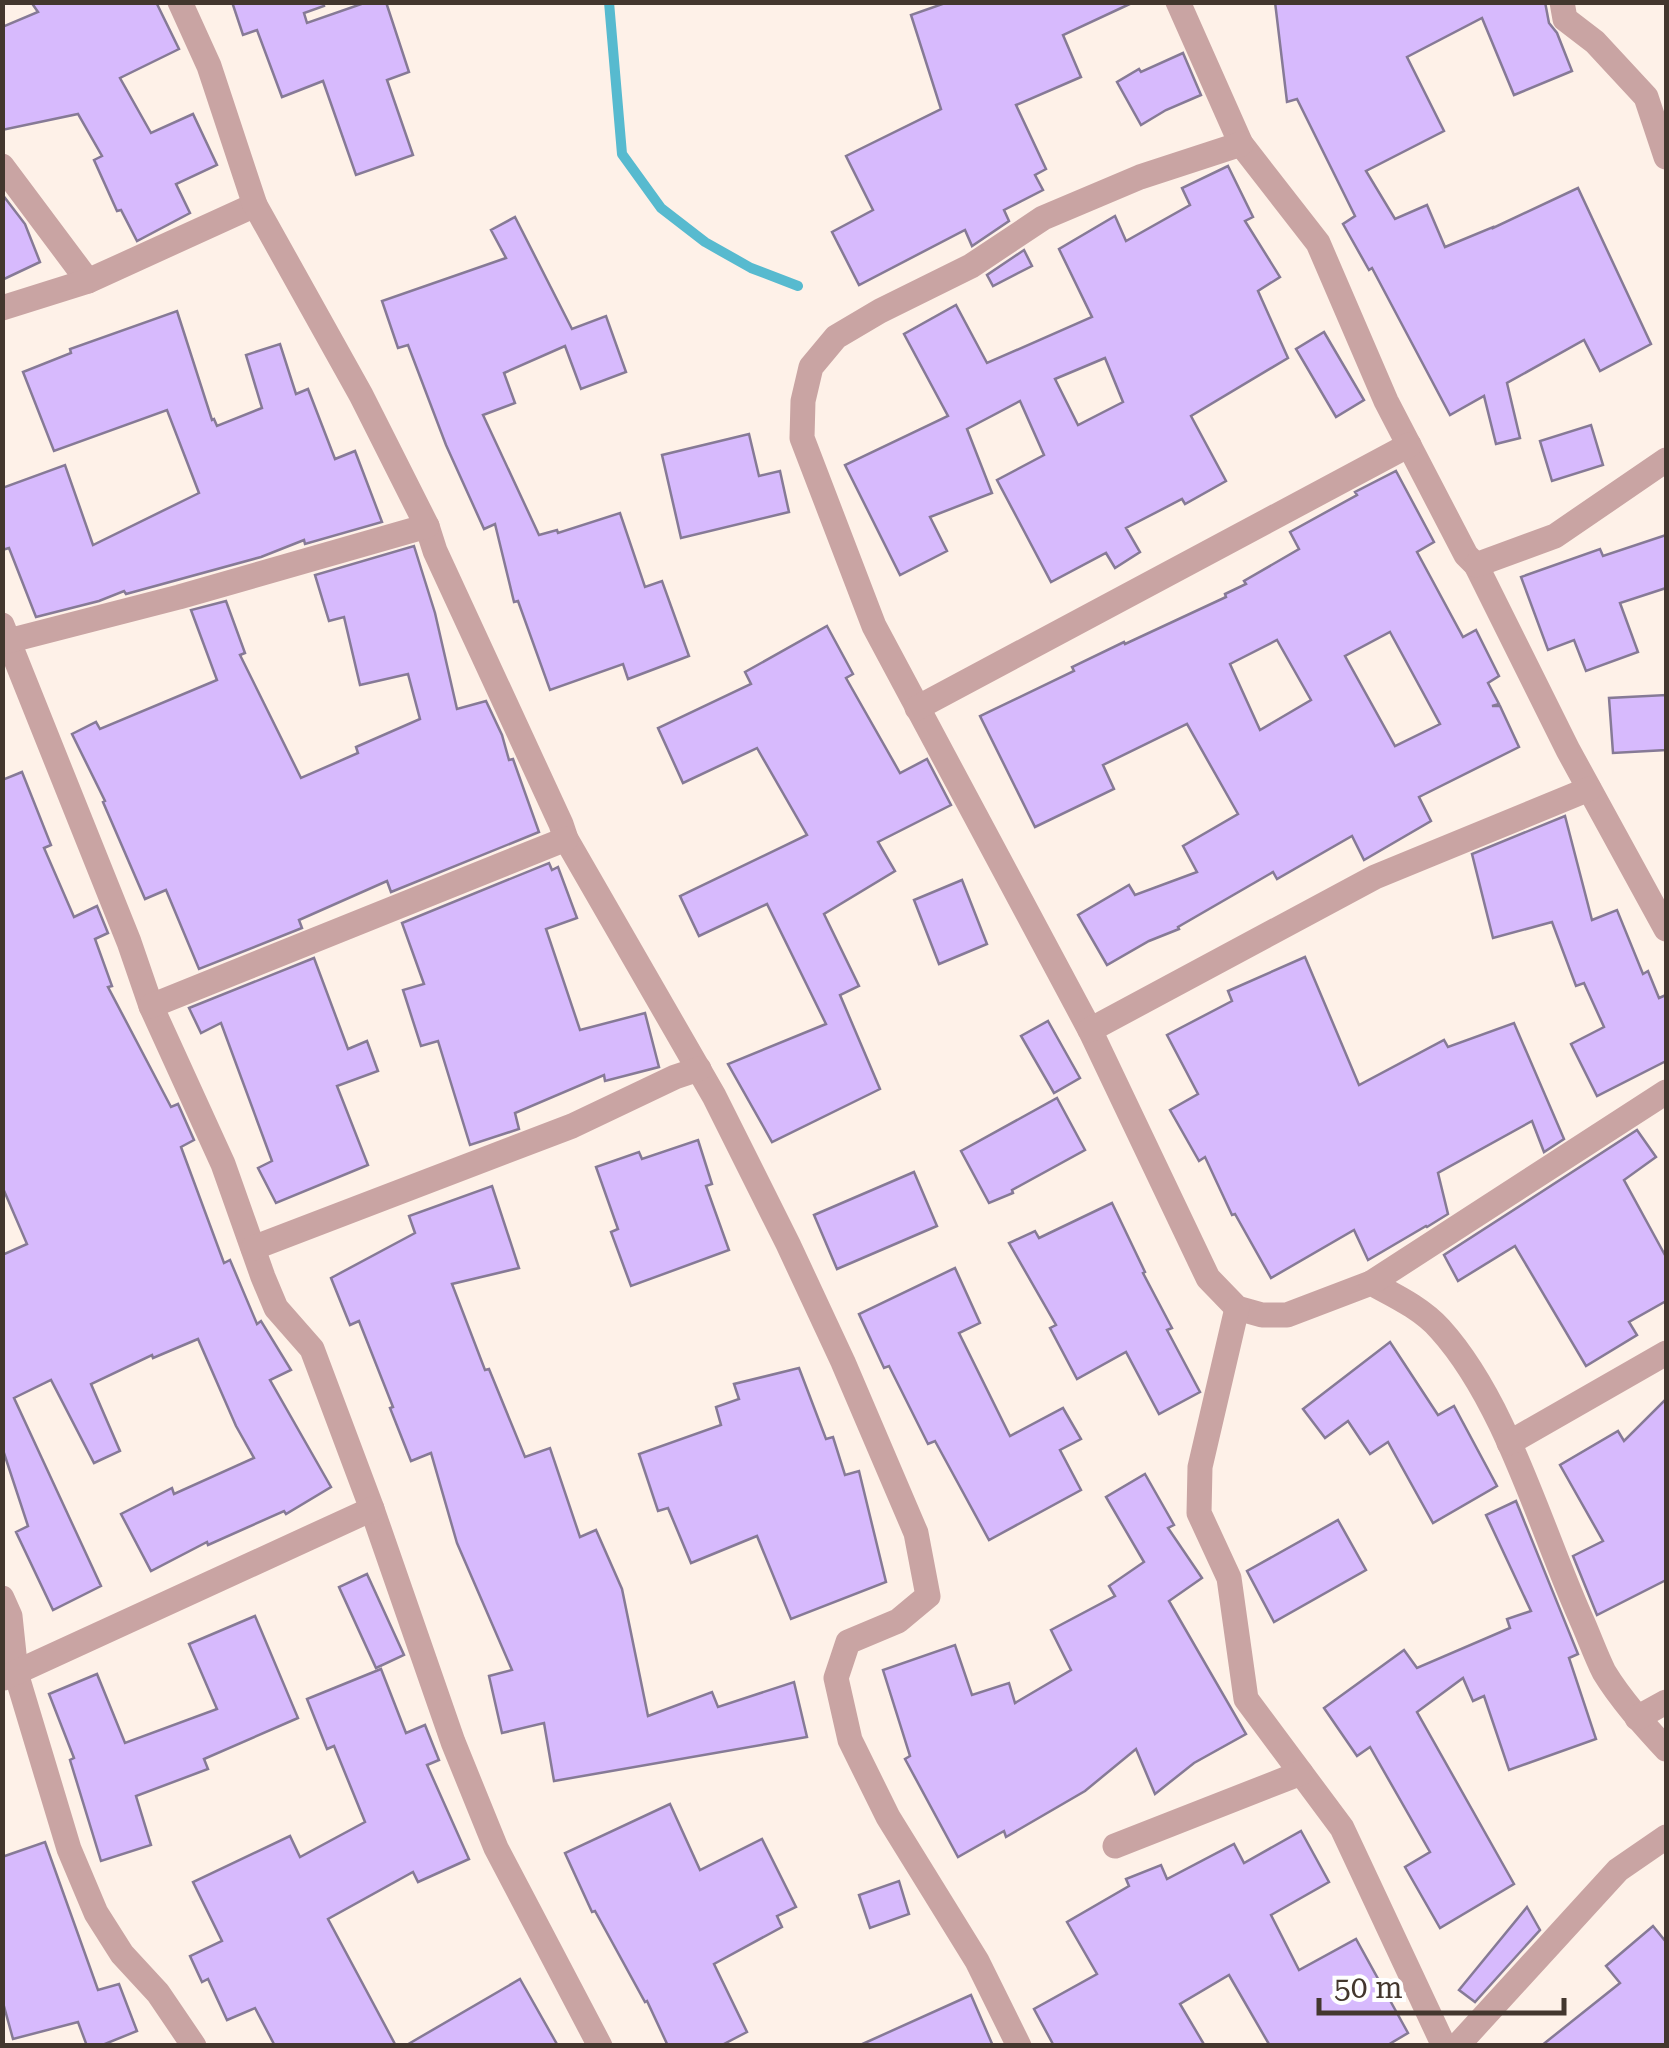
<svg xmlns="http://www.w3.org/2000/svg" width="1669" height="2048" font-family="'Roboto Serif',serif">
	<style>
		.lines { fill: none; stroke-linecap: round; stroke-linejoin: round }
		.stream { stroke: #57bacf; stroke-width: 10 }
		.building { fill: #d7bafd; stroke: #867a96; stroke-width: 2.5; fill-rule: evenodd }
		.street { stroke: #c9a4a3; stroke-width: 25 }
	</style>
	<rect width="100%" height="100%" fill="#fef1e8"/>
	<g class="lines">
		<polyline class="stream" points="609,2 622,154 661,208 705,242 751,268 798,286"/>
	</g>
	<g class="building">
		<polygon points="31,2 156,2 179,49 120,78 151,133 193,114 217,165 176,184 190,213 137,241 121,210 117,211 94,160 102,156 78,114 2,130 2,27 38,12"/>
		<polygon points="232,2 323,2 324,6 304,13 307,23 367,2 386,2 409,72 387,80 413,155 356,175 323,81 282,97 257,30 243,35"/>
		<polygon points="948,2 1134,2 1063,35 1081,77 1016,105 1046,169 1035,175 1043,190 1004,210 1009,221 972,246 965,230 859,285 832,232 873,210 846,156 941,109 911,15"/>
		<polygon points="1275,2 1545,2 1549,23 1557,33 1572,71 1514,95 1482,18 1407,57 1444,131 1366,171 1395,219 1427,205 1445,247 1493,227 1493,228 1578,188 1651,344 1600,371 1584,340 1507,383 1520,438 1496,444 1484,396 1450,415 1372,268 1369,270 1343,224 1355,216 1297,99 1287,102"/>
		<polygon points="1183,53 1201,95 1166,110 1141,125 1117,82 1139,69 1141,72"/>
		<path d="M 1228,166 L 1253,217 L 1245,221 L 1280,277 L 1258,291 L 1288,358 L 1191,416 L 1226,481 L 1185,504 L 1182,499 L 1126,528 L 1140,552 L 1115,568 L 1106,553 L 1051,582 L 997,480 L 1044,455 L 1020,401 L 967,429 L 992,493 L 930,517 L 947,551 L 900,575 L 845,465 L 948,416 L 904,334 L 956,305 L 987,363 L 1092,317 L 1059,249 L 1115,216 L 1126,241 L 1190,205 L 1182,188 ZM 1105,358 L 1123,402 L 1078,425 L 1055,379 Z"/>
		<polygon points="2,194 25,224 40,262 2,280"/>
		<polygon points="515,217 572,329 606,316 626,372 581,389 565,346 504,373 515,403 483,415 539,535 557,530 558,533 620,513 645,587 662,581 689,656 628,679 623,664 550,690 518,601 514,602 495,524 484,529 446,445 408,345 398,348 382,301 506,258 491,230"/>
		<polygon points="1024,250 1032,266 993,286 987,275"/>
		<polygon points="177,311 212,420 214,419 217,426 262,408 246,355 280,344 296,394 308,389 335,459 355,451 382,522 305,544 304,540 261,557 126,594 124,591 99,601 36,617 9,548 2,550 2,488 65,465 93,545 199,493 167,410 54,451 23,372 71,353 70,349"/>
		<polygon points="1324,332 1364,400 1336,417 1296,349"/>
		<polygon points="1591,425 1603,465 1552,481 1540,441"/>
		<polygon points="749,434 759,476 780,471 789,512 681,538 662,455"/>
		<path d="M 1396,471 L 1434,542 L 1417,552 L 1463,637 L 1476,630 L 1499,676 L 1488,683 L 1499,704 L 1492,706 L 1500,706 L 1519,747 L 1419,797 L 1431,821 L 1364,860 L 1352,836 L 1277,879 L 1273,872 L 1178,927 L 1179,929 L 1149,941 L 1107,965 L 1078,915 L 1129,885 L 1135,895 L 1197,872 L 1183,846 L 1238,814 L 1187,724 L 1103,765 L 1114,789 L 1035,827 L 980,716 L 1074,671 L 1072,667 L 1124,642 L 1125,644 L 1226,597 L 1225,594 L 1246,584 L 1244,581 L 1299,549 L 1290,532 L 1357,495 L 1355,492 ZM 1390,632 L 1440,724 L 1395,746 L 1345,656 ZM 1277,640 L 1311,700 L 1260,730 L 1230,664 Z"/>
		<polygon points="1666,535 1666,588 1620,603 1638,652 1586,671 1574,640 1548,650 1521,577 1600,549 1603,556"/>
		<polygon points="414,546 435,613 457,709 486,701 502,735 509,760 513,759 539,832 391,892 387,881 299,920 302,928 199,969 166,890 145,899 103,802 105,801 72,734 96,722 100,729 217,680 191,610 226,601 245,653 240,655 301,778 358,753 356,747 420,719 408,674 360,685 344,617 329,621 315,575"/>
		<polygon points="827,626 853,674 846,678 900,773 927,759 951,805 878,842 895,871 824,914 859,986 840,995 880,1089 772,1142 728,1064 826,1024 767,904 699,936 680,896 807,835 757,748 683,783 658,728 751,684 745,672"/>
		<polygon points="1666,695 1666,750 1613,753 1609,698"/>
		<polygon points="22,772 51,845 44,848 74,917 97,906 108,933 95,939 112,986 108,987 171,1107 178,1104 194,1140 181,1147 224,1263 230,1260 257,1324 261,1321 291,1370 270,1380 331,1487 286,1514 284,1511 208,1545 207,1542 151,1571 121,1514 172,1488 174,1494 254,1458 236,1426 198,1339 153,1358 152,1355 91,1384 120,1451 94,1463 51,1380 14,1398 101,1586 53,1610 16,1532 28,1526 2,1447 2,1255 27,1244 2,1186 2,780"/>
		<polygon points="1565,816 1592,920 1617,910 1643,974 1648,971 1659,998 1666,995 1666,1061 1597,1096 1571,1044 1604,1027 1584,983 1576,986 1552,922 1493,938 1472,854"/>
		<polygon points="549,863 552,870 558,867 577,918 546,929 580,1030 645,1013 659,1067 605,1081 604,1075 515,1113 519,1129 470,1145 438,1041 421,1046 403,990 424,984 402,923"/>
		<polygon points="962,880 987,944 939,964 914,900"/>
		<polygon points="1305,957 1359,1085 1444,1040 1448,1047 1514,1023 1564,1139 1544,1152 1532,1121 1438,1173 1448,1214 1427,1227 1426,1226 1368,1260 1354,1230 1271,1278 1235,1214 1232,1215 1205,1157 1199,1161 1170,1110 1198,1094 1167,1035 1232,1001 1228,991"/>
		<polygon points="314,958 348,1049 367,1041 378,1071 337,1086 368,1165 276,1203 258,1168 272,1161 221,1023 201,1033 189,1008"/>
		<polygon points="1048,1021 1080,1078 1054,1093 1021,1036"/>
		<polygon points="1057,1098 1085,1150 1012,1190 1013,1193 989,1203 961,1151"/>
		<polygon points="1637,1130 1656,1157 1624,1180 1666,1257 1666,1301 1629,1322 1637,1335 1586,1366 1515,1246 1458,1281 1444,1255"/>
		<polygon points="698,1140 712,1184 706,1186 729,1250 631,1286 611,1232 618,1229 596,1167 639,1152 642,1159"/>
		<polygon points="914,1172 937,1226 837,1269 814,1215"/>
		<polygon points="492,1186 519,1268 452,1284 485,1370 489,1369 525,1457 550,1448 580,1537 596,1530 622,1589 648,1716 712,1692 718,1707 794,1682 807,1737 554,1781 544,1723 502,1733 489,1676 512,1670 457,1543 431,1453 411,1461 390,1408 393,1407 359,1321 350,1325 331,1278 415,1233 409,1216"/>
		<polygon points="1112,1203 1145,1272 1143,1273 1172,1328 1167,1330 1200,1392 1159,1414 1126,1352 1077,1379 1050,1328 1056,1325 1009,1243 1035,1231 1039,1238"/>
		<polygon points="955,1268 980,1323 959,1333 1010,1436 1063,1408 1081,1439 1060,1450 1081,1490 989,1540 935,1441 928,1444 889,1366 884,1368 859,1314"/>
		<polygon points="1390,1342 1438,1415 1454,1406 1497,1486 1433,1523 1388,1442 1370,1454 1348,1421 1325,1438 1303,1409"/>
		<polygon points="799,1368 826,1439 833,1437 845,1475 859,1471 886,1582 791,1619 757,1536 691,1563 668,1508 658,1511 639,1454 721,1425 716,1407 739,1399 734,1384"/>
		<polygon points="1666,1399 1666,1580 1597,1615 1573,1556 1603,1541 1560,1465 1618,1431 1624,1441"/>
		<polygon points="1145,1474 1174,1525 1168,1528 1202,1578 1169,1601 1246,1734 1194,1763 1155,1794 1136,1749 1085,1791 1006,1837 1004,1831 958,1857 905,1759 910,1756 883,1670 955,1645 972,1695 1009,1683 1015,1703 1071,1670 1051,1630 1115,1596 1109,1586 1144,1562 1106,1497"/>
		<polygon points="1516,1501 1578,1654 1569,1658 1596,1739 1509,1770 1484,1696 1473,1701 1463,1678 1417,1712 1514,1884 1440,1928 1405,1867 1430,1852 1370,1747 1357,1756 1324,1708 1404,1650 1417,1668 1510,1628 1507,1619 1531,1611 1486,1515"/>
		<polygon points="1338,1520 1366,1570 1274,1622 1247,1571"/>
		<polygon points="367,1574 404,1655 376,1668 339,1587"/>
		<polygon points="255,1616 298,1718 204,1759 208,1769 136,1796 151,1845 101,1861 70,1760 74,1758 49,1694 97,1674 125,1743 217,1709 189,1644"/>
		<polygon points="381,1669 406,1733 425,1725 439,1760 427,1765 469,1859 418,1882 413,1872 328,1919 396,2046 275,2046 255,2008 227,2020 208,1979 202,1982 190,1956 222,1941 193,1882 290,1836 300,1857 365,1822 334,1746 327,1749 307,1699"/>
		<polygon points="670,1804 700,1870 762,1839 796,1907 777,1916 782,1927 714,1964 747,2032 720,2046 668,2046 647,2001 645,2002 595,1911 592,1912 565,1853"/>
		<polygon points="1301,1831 1329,1882 1271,1915 1299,1970 1356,1939 1408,2033 1386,2046 1270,2046 1229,1975 1180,2004 1205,2046 1054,2046 1034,2009 1097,1974 1067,1922 1129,1886 1126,1879 1161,1865 1167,1879 1234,1844 1244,1863"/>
		<polygon points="45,1842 98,1990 119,1984 137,2031 100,2046 87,2046 78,2022 13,2039 2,1999 2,1857"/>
		<polygon points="899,1881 909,1914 870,1928 859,1895"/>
		<polygon points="1527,1907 1540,1930 1475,2002 1459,1990"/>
		<polygon points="1653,1926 1666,1942 1666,2046 1541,2046 1620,1983 1606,1966"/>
		<polygon points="520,1979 558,2046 405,2046"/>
		<polygon points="971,1995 993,2046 858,2046"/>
	</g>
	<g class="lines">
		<g class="street">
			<polyline points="1178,2 1241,144 1318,243 1386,401 1466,555 1476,565 1568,750 1666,929"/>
			<polyline points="1562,2 1565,19 1595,42 1646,97 1666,157"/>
			<path d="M 1241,144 L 1140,177 L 1043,218 L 971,266 L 880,311 L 836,337 L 811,367 L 803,401 L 802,438 L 874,626 L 1090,1030 L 1208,1278 L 1237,1308 L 1262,1315 L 1287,1315 L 1371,1283 C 1395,1296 1421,1308 1440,1329 C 1507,1403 1541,1531 1583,1623 C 1590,1639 1596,1656 1604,1672 C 1621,1700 1644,1725 1666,1749"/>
			<polyline points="2,166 88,281"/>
			<polyline points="2,308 88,281 255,205"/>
			<polyline points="427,526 435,551 561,824 566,839 714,1096 788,1244 843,1362 916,1533 928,1596 898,1621 848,1642 836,1678 850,1740 888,1817 977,1961 1019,2046"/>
			<polyline points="1476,565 1555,536 1666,460"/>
			<polyline points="2,625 129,942 151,1006 223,1164 263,1277 276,1308 312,1349 372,1509 453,1742 496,1848 600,2046"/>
			<polyline points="8,641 179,597 427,526 361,395 255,205 209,66 180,2"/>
			<polyline points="917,708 1409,445"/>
			<polyline points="151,1006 566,839"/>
			<polyline points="1090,1030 1375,877 1589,789"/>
			<polyline points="253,1248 572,1126 675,1077 699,1069"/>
			<polyline points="1371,1283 1666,1092"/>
			<polyline points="1237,1308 1200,1467 1199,1513 1229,1578 1246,1699 1342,1828 1444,2046"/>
			<polyline points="1509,1443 1666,1353"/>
			<polyline points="2,1598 10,1616 16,1673 69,1849 96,1913 122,1954 158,1993 194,2046"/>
			<polyline points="4,1678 372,1509"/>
			<polyline points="1637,1718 1666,1702"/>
			<polyline points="1115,1846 1301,1773"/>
			<polyline points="1457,2046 1618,1870 1666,1837"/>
		</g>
	</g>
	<rect width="1669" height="2048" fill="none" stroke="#43372e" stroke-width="10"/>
	<path d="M1319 1998v15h245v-15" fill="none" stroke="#43372e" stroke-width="5"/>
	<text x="1334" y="1998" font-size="30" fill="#43372e" stroke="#ffffff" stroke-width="8" paint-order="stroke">50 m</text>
</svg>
